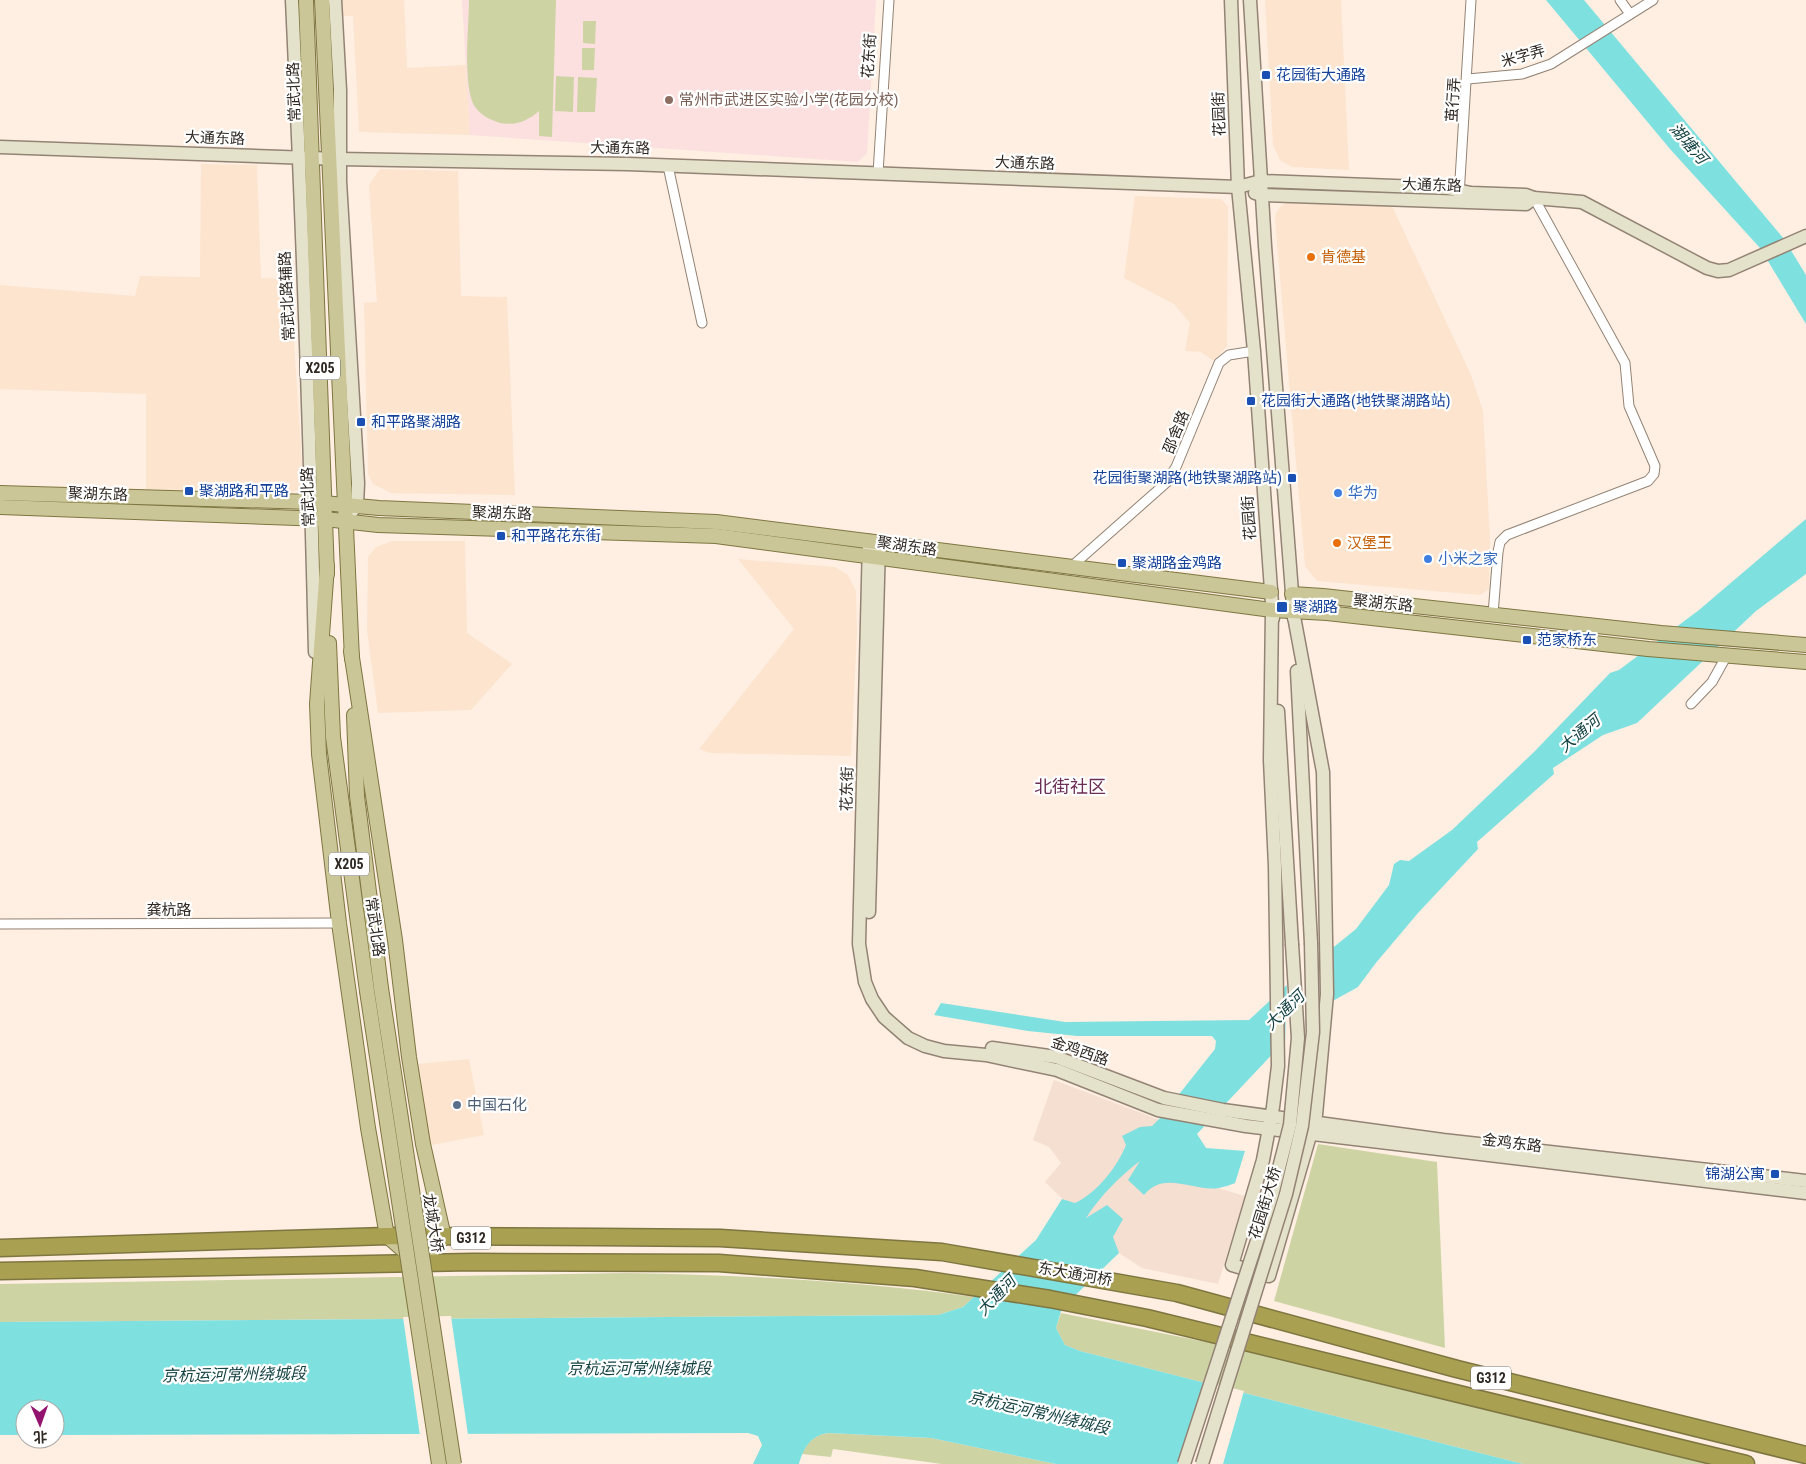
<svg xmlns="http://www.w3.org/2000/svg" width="1806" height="1464" font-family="'Roboto Condensed','Noto Sans SC',sans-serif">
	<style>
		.built { fill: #fce4ce }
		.industrial { fill: #f5dfd1 }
		.education { fill: #fce0e0 }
		.green { fill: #ced3a4 }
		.water { fill: #7fe0e0 }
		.pier { fill: #feefe2 }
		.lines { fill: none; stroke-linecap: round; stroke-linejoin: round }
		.street-casing { stroke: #938374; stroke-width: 11 }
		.secondary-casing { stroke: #938374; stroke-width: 15 }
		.primary-casing { stroke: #7e7641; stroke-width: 16 }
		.highway-casing { stroke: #7e7641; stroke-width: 19 }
		.street { stroke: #fff; stroke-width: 9 }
		.secondary { stroke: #e5e2cb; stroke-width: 12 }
		.primary { stroke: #cbc697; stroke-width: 14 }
		.highway { stroke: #a9a051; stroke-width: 16 }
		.secondary-bridge-casing { stroke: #938374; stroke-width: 15; stroke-linecap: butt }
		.primary-bridge-casing { stroke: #7e7641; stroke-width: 16; stroke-linecap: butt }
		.secondary-bridge { stroke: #e5e2cb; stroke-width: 12 }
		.primary-bridge { stroke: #cbc697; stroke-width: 14 }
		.transit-dot { fill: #1a4fb4; stroke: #fff; stroke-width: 2 }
		.education-dot { fill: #8d6e63; stroke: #fff; stroke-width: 2 }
		.food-dot { fill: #e8710a; stroke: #fff; stroke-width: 2 }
		.shop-dot { fill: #3f7fe0; stroke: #fff; stroke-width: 2 }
		.service-dot { fill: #5c6f8a; stroke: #fff; stroke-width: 2 }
		.labels { text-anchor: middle; stroke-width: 4.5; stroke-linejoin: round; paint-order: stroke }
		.shield { fill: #fff; stroke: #6d6865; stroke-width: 1 }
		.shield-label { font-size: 14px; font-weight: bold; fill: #2f2823 }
		.street-label { font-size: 15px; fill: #2f2823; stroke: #fff }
		.transit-label { font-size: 15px; fill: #164399; stroke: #fff; text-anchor: start }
		.education-label { font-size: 15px; fill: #785e54; stroke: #fff; text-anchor: start }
		.food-label { font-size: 15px; fill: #c56008; stroke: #fff; text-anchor: start }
		.shop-label { font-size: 15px; fill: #366cbe; stroke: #fff; text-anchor: start }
		.service-label { font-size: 15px; fill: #4e5e75; stroke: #fff; text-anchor: start }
		.water-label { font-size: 16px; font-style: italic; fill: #154243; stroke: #fff }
		.quarter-label { font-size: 18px; fill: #6a2d54; stroke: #fff }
	</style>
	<rect width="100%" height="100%" fill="#feefe2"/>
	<g class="built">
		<polygon points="342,0 404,0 407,68 466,65 470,135 359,132 353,16 342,16"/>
		<polygon points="1265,0 1341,0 1349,170 1292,167 1280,160 1273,145"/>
		<polygon points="201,164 257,165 261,278 290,279 303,480 298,490 289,493 146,489 146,394 0,389 0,285 135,296 140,276 200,277"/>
		<polygon points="380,169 458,171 461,296 507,297 515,495 391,493 373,484 368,474 364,303 377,302 369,185"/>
		<polygon points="1135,196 1221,199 1228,207 1227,346 1214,361 1201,352 1185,351 1190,323 1174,304 1124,278"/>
		<polygon points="1289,202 1391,204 1471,375 1483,411 1490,538 1489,589 1480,595 1317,581 1305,566 1275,220 1276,213 1281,206"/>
		<polygon points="392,541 465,541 467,633 512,664 471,710 378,713 367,631 368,557 376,547"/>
		<polygon points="738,559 835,567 848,575 856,591 857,632 851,756 710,753 699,749 794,629"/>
		<polygon points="469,1059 484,1135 431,1145 417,1064"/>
	</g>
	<polygon class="industrial" points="1054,1080 1197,1134 1218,1188 1245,1196 1218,1284 1142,1268 1119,1253 1045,1182 1061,1163 1049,1147 1033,1140"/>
	<polygon class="education" points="462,0 876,0 867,153 858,162 470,135"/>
	<g class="green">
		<path d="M 469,0 L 556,0 L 552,137 L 539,136 L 539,111 C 528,121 515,126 500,123 C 490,120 481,115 475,107 C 462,88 469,25 469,0 Z"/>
		<polygon points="583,21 596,21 595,44 583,43"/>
		<polygon points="582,48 595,48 594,70 582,70"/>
		<polygon points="556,76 574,77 573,112 555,111"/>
		<polygon points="578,77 597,78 595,112 577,112"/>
		<polygon points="1318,1144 1437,1162 1445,1348 1274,1301"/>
		<path d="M 627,1273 C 743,1275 859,1281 974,1297 L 963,1307 L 938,1315 L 0,1322 L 0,1284 Z"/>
		<polygon points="1061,1313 1261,1353 1709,1464 1523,1464 1080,1351 1065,1345 1056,1328"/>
		<path d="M 829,1433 L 931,1438 L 1056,1464 L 942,1464 L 833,1449 L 831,1457 L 802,1454 C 808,1441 815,1435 829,1433 Z"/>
	</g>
	<g class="water">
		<polygon points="1546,0 1584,0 1784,239 1806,275 1806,324 1760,248 1670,149"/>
		<path d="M 1806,519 L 1806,574 L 1756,611 L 1637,723 L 1603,735 L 1553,768 L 1554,774 L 1477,842 L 1478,849 L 1418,913 L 1375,964 L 1358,987 L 1311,1013 L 1197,1134 L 1206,1148 L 1245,1151 L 1235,1183 C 1230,1185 1224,1187 1219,1188 C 1192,1192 1165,1170 1144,1195 L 1128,1180 L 1140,1161 C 1119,1177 1101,1195 1086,1218 L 1107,1205 L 1123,1219 L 1113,1237 L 1119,1253 L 1062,1308 L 1056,1328 L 1065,1345 L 1080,1351 L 1523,1464 L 1056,1464 L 931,1438 L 829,1433 C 811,1435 804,1447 799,1464 L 753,1464 L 762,1445 L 758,1436 L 748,1433 L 55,1435 L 55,1409 L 25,1409 L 25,1435 L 0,1435 L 0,1322 L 938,1315 L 963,1307 L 1036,1240 L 1062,1199 L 1075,1203 C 1097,1193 1117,1167 1126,1145 L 1122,1136 L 1140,1127 L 1152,1126 L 1161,1117 L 1215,1049 L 1216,1041 L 1212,1036 L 1077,1036 L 1028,1031 L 934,1015 L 941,1003 L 1065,1022 L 1249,1020 L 1287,985 L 1356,929 L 1389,885 L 1394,864 L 1400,860 L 1409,861 L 1452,830 L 1534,752 L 1610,673 L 1619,670 L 1699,610 Z"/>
	</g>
	<g class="pier">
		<polygon points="1328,949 1327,1007 1312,1015 1285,1044 1287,982"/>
		<polygon points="451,1316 468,1435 420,1436 403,1317"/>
		<polygon points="1204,1381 1244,1391 1223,1464 1179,1464"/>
	</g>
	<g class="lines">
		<g class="street-casing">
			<g id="street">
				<polyline points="1620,0 1630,14"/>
				<polyline points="1468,79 1522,74 1551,64 1653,0"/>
				<polyline points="668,166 702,323"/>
				<polyline points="878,173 889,0"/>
				<polyline points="1459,196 1471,0"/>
				<polyline points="1071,567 1166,483 1176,467 1219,363 1229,355 1254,351"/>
				<polyline points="1493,614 1498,552 1500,542 1507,535 1648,481 1654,474 1655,466 1629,406 1625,363 1534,198"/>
				<polyline points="1691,704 1712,682 1727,655"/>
				<polyline points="0,924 339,923"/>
			</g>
		</g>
		<g class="secondary-casing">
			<g id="secondary">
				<path d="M 292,0 C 302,217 310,435 315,652"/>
				<polyline points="335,0 340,90 340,181 358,483 357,505 350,514"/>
				<polyline points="1231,0 1238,187 1254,351 1273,618"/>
				<polyline points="1250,0 1265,246 1294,618"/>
				<polyline points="0,147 339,159 628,164 1238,187 1261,181 1447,188 1471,193 1526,195 1534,198 1582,202 1707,268 1718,271 1729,270 1806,236"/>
				<polyline points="1255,193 1262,195 1526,204 1534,198"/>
				<polyline points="869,541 859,944 865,982 872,999 884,1017 908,1038 925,1046 944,1051 986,1055 1057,1070 1158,1110 1246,1126 1806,1193"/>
				<polyline points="1272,610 1270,760 1275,866 1278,1066 1273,1107 1263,1160 1232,1265 1269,1276 1316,1115 1327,994 1323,772 1293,611"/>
				<polyline points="1297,671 1311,943"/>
				<polyline points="1278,711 1292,944"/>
				<polyline points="869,912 879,543"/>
				<polyline points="992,1048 1056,1057 1164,1098 1223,1110 1443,1140 1806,1181"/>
			</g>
		</g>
		<g class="primary-casing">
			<g id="primary">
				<polyline points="306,0 327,574"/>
				<polyline points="322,0 352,659"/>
				<polyline points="0,493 312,502 379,508 716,522 1271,592"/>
				<polyline points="0,507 325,519 378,525 716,536 1272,610 1327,613 1648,649 1806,662"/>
				<polyline points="327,566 317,704 319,754 339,923 368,1128 387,1236 418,1263 444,1237 423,1144 409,1057 395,940 351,651"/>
				<polyline points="1292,594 1323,596 1661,633 1806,645"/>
				<polyline points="329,643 333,737 367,991"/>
				<polyline points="354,715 357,796 381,988"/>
			</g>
		</g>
		<g class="highway-casing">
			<g id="highway">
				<polyline points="0,1248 387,1236 598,1237 720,1238 942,1252 1177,1293 1457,1369 1806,1455"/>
				<polyline points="0,1271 473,1262 719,1263 915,1278 1050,1299 1147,1318 1746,1464"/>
			</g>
		</g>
		<use href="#street" class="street"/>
		<use href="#secondary" class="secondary"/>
		<use href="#primary" class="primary"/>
		<use href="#highway" class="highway"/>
		<g class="secondary-bridge-casing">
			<g id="secondary-bridge">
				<polyline points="1184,1464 1272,1195 1290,1125 1298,1038 1292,944"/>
				<polyline points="1202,1464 1286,1194 1302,1126 1313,1032 1311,943"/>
			</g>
		</g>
		<g class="primary-bridge-casing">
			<g id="primary-bridge">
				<polyline points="381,988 454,1464"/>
				<polyline points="367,991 439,1464"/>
			</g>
		</g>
		<use href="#secondary-bridge" class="secondary-bridge"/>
		<use href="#primary-bridge" class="primary-bridge"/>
	</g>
	<g class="transit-dot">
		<rect x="1261" y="70" width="10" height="10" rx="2.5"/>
		<rect x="1246" y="396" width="10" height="10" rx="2.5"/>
		<rect x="356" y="417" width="10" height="10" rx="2.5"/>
		<rect x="1287" y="473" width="10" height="10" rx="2.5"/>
		<rect x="184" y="486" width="10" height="10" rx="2.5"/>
		<rect x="496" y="531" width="10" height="10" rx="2.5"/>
		<rect x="1117" y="558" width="10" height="10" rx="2.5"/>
		<rect x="1276" y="601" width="12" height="12" rx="2.5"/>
		<rect x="1522" y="635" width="10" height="10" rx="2.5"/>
		<rect x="1770" y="1169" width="10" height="10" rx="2.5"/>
	</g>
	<circle class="education-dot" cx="669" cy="100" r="5"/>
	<g class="food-dot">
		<circle cx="1311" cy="257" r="5"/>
		<circle cx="1337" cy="543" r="5"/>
	</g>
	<g class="shop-dot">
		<circle cx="1338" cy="493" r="5"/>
		<circle cx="1428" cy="559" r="5"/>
	</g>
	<circle class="service-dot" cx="457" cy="1105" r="5"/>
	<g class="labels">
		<g class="shield">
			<rect x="300" y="356.5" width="40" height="23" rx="4"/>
			<rect x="329" y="852.5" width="40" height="23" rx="4"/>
			<rect x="451" y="1226.5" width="40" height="23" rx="4"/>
			<rect x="1471" y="1366.5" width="40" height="23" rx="4"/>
		</g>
		<g class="shield-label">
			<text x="320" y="373">X205</text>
			<text x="349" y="869">X205</text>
			<text x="471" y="1243">G312</text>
			<text x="1491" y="1383">G312</text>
		</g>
		<g class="street-label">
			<text transform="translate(869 56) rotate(-86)" y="5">花东街</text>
			<text transform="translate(1523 56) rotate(-16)" y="5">米字弄</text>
			<text transform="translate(294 92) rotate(-92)" y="5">常武北路</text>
			<text transform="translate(1453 100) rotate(-86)" y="5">茧行弄</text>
			<text transform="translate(1219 114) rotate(-92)" y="5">花园街</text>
			<text transform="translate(215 138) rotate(2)" y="5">大通东路</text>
			<text transform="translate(620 148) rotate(1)" y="5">大通东路</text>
			<text transform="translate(1025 163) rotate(2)" y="5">大通东路</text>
			<text transform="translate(1432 185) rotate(2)" y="5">大通东路</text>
			<text transform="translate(287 296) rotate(-93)" y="5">常武北路辅路</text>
			<text transform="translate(1176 432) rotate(-68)" y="5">邵舍路</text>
			<text transform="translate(98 494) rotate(2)" y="5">聚湖东路</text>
			<text transform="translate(308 497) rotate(-92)" y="5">常武北路</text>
			<text transform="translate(502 513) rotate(2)" y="5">聚湖东路</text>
			<text transform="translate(1249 518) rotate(-94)" y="5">花园街</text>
			<text transform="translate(907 546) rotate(8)" y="5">聚湖东路</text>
			<text transform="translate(1383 603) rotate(6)" y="5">聚湖东路</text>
			<text transform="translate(847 789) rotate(-89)" y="5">花东街</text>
			<text x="169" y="915">龚杭路</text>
			<text transform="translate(375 927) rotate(82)" y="5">常武北路</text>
			<text transform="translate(1080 1051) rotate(19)" y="5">金鸡西路</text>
			<text transform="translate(1512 1143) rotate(7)" y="5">金鸡东路</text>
			<text transform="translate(1265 1203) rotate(-73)" y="5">花园街大桥</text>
			<text transform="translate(433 1223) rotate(81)" y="5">龙城大桥</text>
			<text transform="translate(1075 1274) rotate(10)" y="5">东大通河桥</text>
		</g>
		<g class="transit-label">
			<text x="1276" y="80">花园街大通路</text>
			<text x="1261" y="406">花园街大通路(地铁聚湖路站)</text>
			<text x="371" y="427">和平路聚湖路</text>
			<text x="1282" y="483" text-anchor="end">花园街聚湖路(地铁聚湖路站)</text>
			<text x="199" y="496">聚湖路和平路</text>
			<text x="511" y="541">和平路花东街</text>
			<text x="1132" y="568">聚湖路金鸡路</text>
			<text x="1293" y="612">聚湖路</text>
			<text x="1537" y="645">范家桥东</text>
			<text x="1765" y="1179" text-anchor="end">锦湖公寓</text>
		</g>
		<g class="education-label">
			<text x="679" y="105">常州市武进区实验小学(花园分校)</text>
		</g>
		<g class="food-label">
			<text x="1321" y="262">肯德基</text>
			<text x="1347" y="548">汉堡王</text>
		</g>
		<g class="shop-label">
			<text x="1348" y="498">华为</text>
			<text x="1438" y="564">小米之家</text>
		</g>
		<g class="service-label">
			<text x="467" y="1110">中国石化</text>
		</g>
		<g class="water-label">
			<text transform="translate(1689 143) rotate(49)" y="6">湖塘河</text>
			<text transform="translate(1579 733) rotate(-40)" y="6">大通河</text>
			<text transform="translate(1284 1010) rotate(-44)" y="6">大通河</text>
			<text transform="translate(996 1295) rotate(-46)" y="6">大通河</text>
			<text x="639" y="1374">京杭运河常州绕城段</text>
			<text transform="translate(234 1374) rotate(-1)" y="6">京杭运河常州绕城段</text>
			<text transform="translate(1039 1412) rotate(13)" y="6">京杭运河常州绕城段</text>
		</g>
		<g class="quarter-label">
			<text x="1070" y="793">北街社区</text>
		</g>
	</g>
	<g transform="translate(40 1424) rotate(178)"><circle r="24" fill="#ffffff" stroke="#aca9a7"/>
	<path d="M0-4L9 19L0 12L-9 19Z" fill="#93146f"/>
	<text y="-8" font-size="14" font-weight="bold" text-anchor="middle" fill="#2f2823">北</text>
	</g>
</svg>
